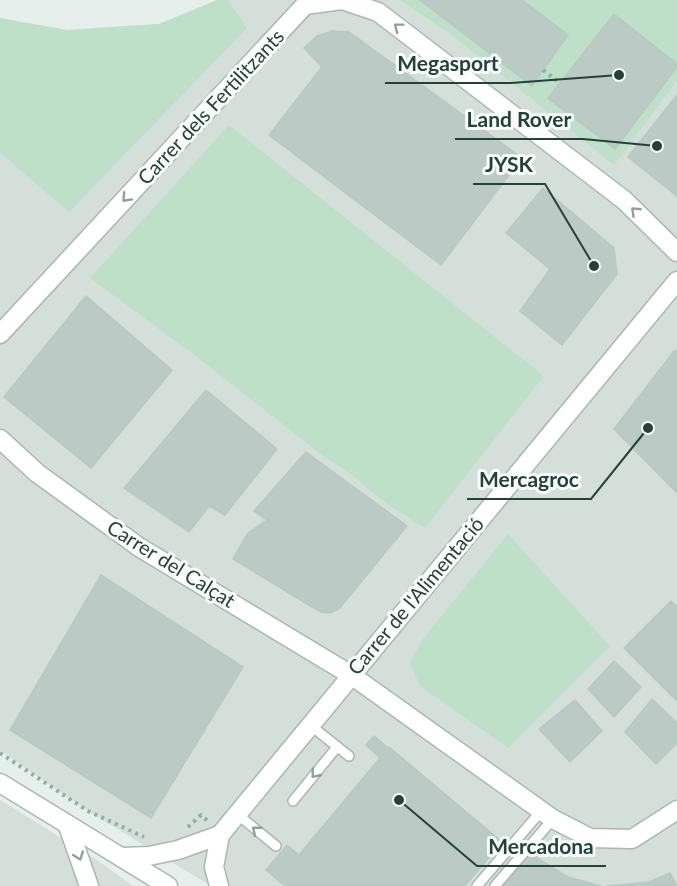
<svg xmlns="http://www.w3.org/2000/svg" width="677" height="886" font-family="Lato,sans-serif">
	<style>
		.built { fill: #d4dfda }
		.green { fill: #bfe0c8 }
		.building { fill: #bbcac4; stroke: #b8c9c2; stroke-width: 1.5 }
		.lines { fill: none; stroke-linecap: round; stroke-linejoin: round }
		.service-casing { stroke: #a8b8b2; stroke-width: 12 }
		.minor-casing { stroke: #a8b8b2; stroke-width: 21 }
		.tertiary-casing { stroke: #a8b8b2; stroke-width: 21 }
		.path { stroke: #86b3a5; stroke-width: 4; stroke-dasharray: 3 4.5; stroke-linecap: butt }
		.service { stroke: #fff; stroke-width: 9 }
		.minor { stroke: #fff; stroke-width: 18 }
		.tertiary { stroke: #fff; stroke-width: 18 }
		.oneway { stroke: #92a09c }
		.labels { text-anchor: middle; stroke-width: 6; stroke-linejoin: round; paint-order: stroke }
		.street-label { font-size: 20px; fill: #24423a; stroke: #f7fbf9 }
		.leader { fill: none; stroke: #24423a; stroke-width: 2 }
		.callout-dot { fill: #24423a; stroke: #f7fbf9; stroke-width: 2 }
		.callout-label { font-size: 21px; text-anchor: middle; font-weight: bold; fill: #24423a; stroke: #f7fbf9; stroke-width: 6; stroke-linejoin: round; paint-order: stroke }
	</style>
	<rect width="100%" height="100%" fill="#e6efeb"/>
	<g class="built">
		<polygon points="217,0 677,0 677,886 211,886 88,811 35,775 0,750 0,18 67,30 159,24"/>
		<polygon points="0,800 97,860 133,886 0,886"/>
	</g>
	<g class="green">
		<polygon points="217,0 228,0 247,28 69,212 0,153 0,18 67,30 159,24"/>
		<polygon points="400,0 677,0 677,81 614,165 453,36"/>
		<polygon points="229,125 544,376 425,528 387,504 349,473 323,456 201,360 90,278"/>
		<polygon points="508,534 610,646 508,748 420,686 410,663 422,640"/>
	</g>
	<g class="building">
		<polygon points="420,0 522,0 568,35 532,86"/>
		<polygon points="614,14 677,64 677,67 615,149 548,98"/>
		<polygon points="333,31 349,32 522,158 441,265 269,135 322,67 304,48 317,36"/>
		<polygon points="677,95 677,196 628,157"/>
		<polygon points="543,188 614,248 617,274 562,345 520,311 550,269 506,233"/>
		<polygon points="86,296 172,370 91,468 4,397"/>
		<polygon points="674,351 677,351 677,493 614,429"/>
		<polygon points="206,390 277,449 225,515 209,506 189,532 124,488"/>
		<polygon points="306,452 407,526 339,609 330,613 321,612 312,607 233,559 248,533 267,520 254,511"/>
		<polygon points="101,575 243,667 151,818 10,730"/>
		<polygon points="671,601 677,607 677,701 624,648"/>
		<polygon points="614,661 641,687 614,717 588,689"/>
		<polygon points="652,699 677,723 677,743 656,764 625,732"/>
		<polygon points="575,700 602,731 570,762 539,729"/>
		<polygon points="374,736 388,748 389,747 502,842 465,886 285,886 266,870 287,845 299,855 380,758 366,745"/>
		<polygon points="530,850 540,860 568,877 601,886 500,886"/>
		<polygon points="670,873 677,886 606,886 649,882"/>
	</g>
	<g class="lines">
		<g class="service-casing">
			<g id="service">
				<polyline points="310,725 349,756"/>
				<polyline points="293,801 337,747"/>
				<polyline points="237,814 276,846"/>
				<polyline points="477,886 542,810"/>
				<polyline points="495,886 553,819"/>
			</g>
		</g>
		<g class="minor-casing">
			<g id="minor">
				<polyline points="0,334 305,5 342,0 378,12 624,200 677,252"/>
				<polyline points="0,439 37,473 139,547 351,675 553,819 590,838 632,839 677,810"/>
				<polyline points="68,826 89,886"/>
				<polyline points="122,857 149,856 178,850 220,835 677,281"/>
				<polyline points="219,886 214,867 220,835"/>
			</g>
		</g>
		<g class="tertiary-casing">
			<polyline id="tertiary" points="0,783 168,886"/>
		</g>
		<g class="path">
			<polyline points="543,70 560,83"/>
			<polyline points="0,753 88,811 144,837"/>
			<polyline points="188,827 201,815 209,822"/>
		</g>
		<use href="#service" class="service"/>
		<use href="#minor" class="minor"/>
		<use href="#tertiary" class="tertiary"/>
	</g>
	<defs><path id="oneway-chevron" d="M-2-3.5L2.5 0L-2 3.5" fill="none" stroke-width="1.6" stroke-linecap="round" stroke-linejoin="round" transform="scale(1.5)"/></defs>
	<g class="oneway">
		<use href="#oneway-chevron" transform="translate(398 27) rotate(-143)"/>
		<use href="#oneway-chevron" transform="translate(126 198) rotate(133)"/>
		<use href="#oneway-chevron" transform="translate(635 211) rotate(-136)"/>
		<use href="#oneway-chevron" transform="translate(315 774) rotate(129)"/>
		<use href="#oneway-chevron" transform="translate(256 830) rotate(-141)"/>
		<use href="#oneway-chevron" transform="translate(79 856) rotate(70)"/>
	</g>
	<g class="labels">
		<g class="street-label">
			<text transform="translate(211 107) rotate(-47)" y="7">Carrer dels Fertilitzants</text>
			<text transform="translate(171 564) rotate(32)" y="7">Carrer del Calçat</text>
			<text transform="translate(416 596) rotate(-50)" y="7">Carrer de l'Alimentació</text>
		</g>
	</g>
	<path class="leader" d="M619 75L511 83H385M657 146L583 139H455M594 266L545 184H473M648 428L591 499H467M399 800L477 866H606"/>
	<g class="callout-dot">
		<circle cx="619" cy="75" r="6"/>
		<circle cx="657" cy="146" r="6"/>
		<circle cx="594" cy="266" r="6"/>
		<circle cx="648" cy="428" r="6"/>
		<circle cx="399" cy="800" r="6"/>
	</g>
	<g class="callout-label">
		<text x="448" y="71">Megasport</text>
		<text x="519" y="127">Land Rover</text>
		<text x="509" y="172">JYSK</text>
		<text x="529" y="487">Mercagroc</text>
		<text x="541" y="854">Mercadona</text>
	</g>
</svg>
